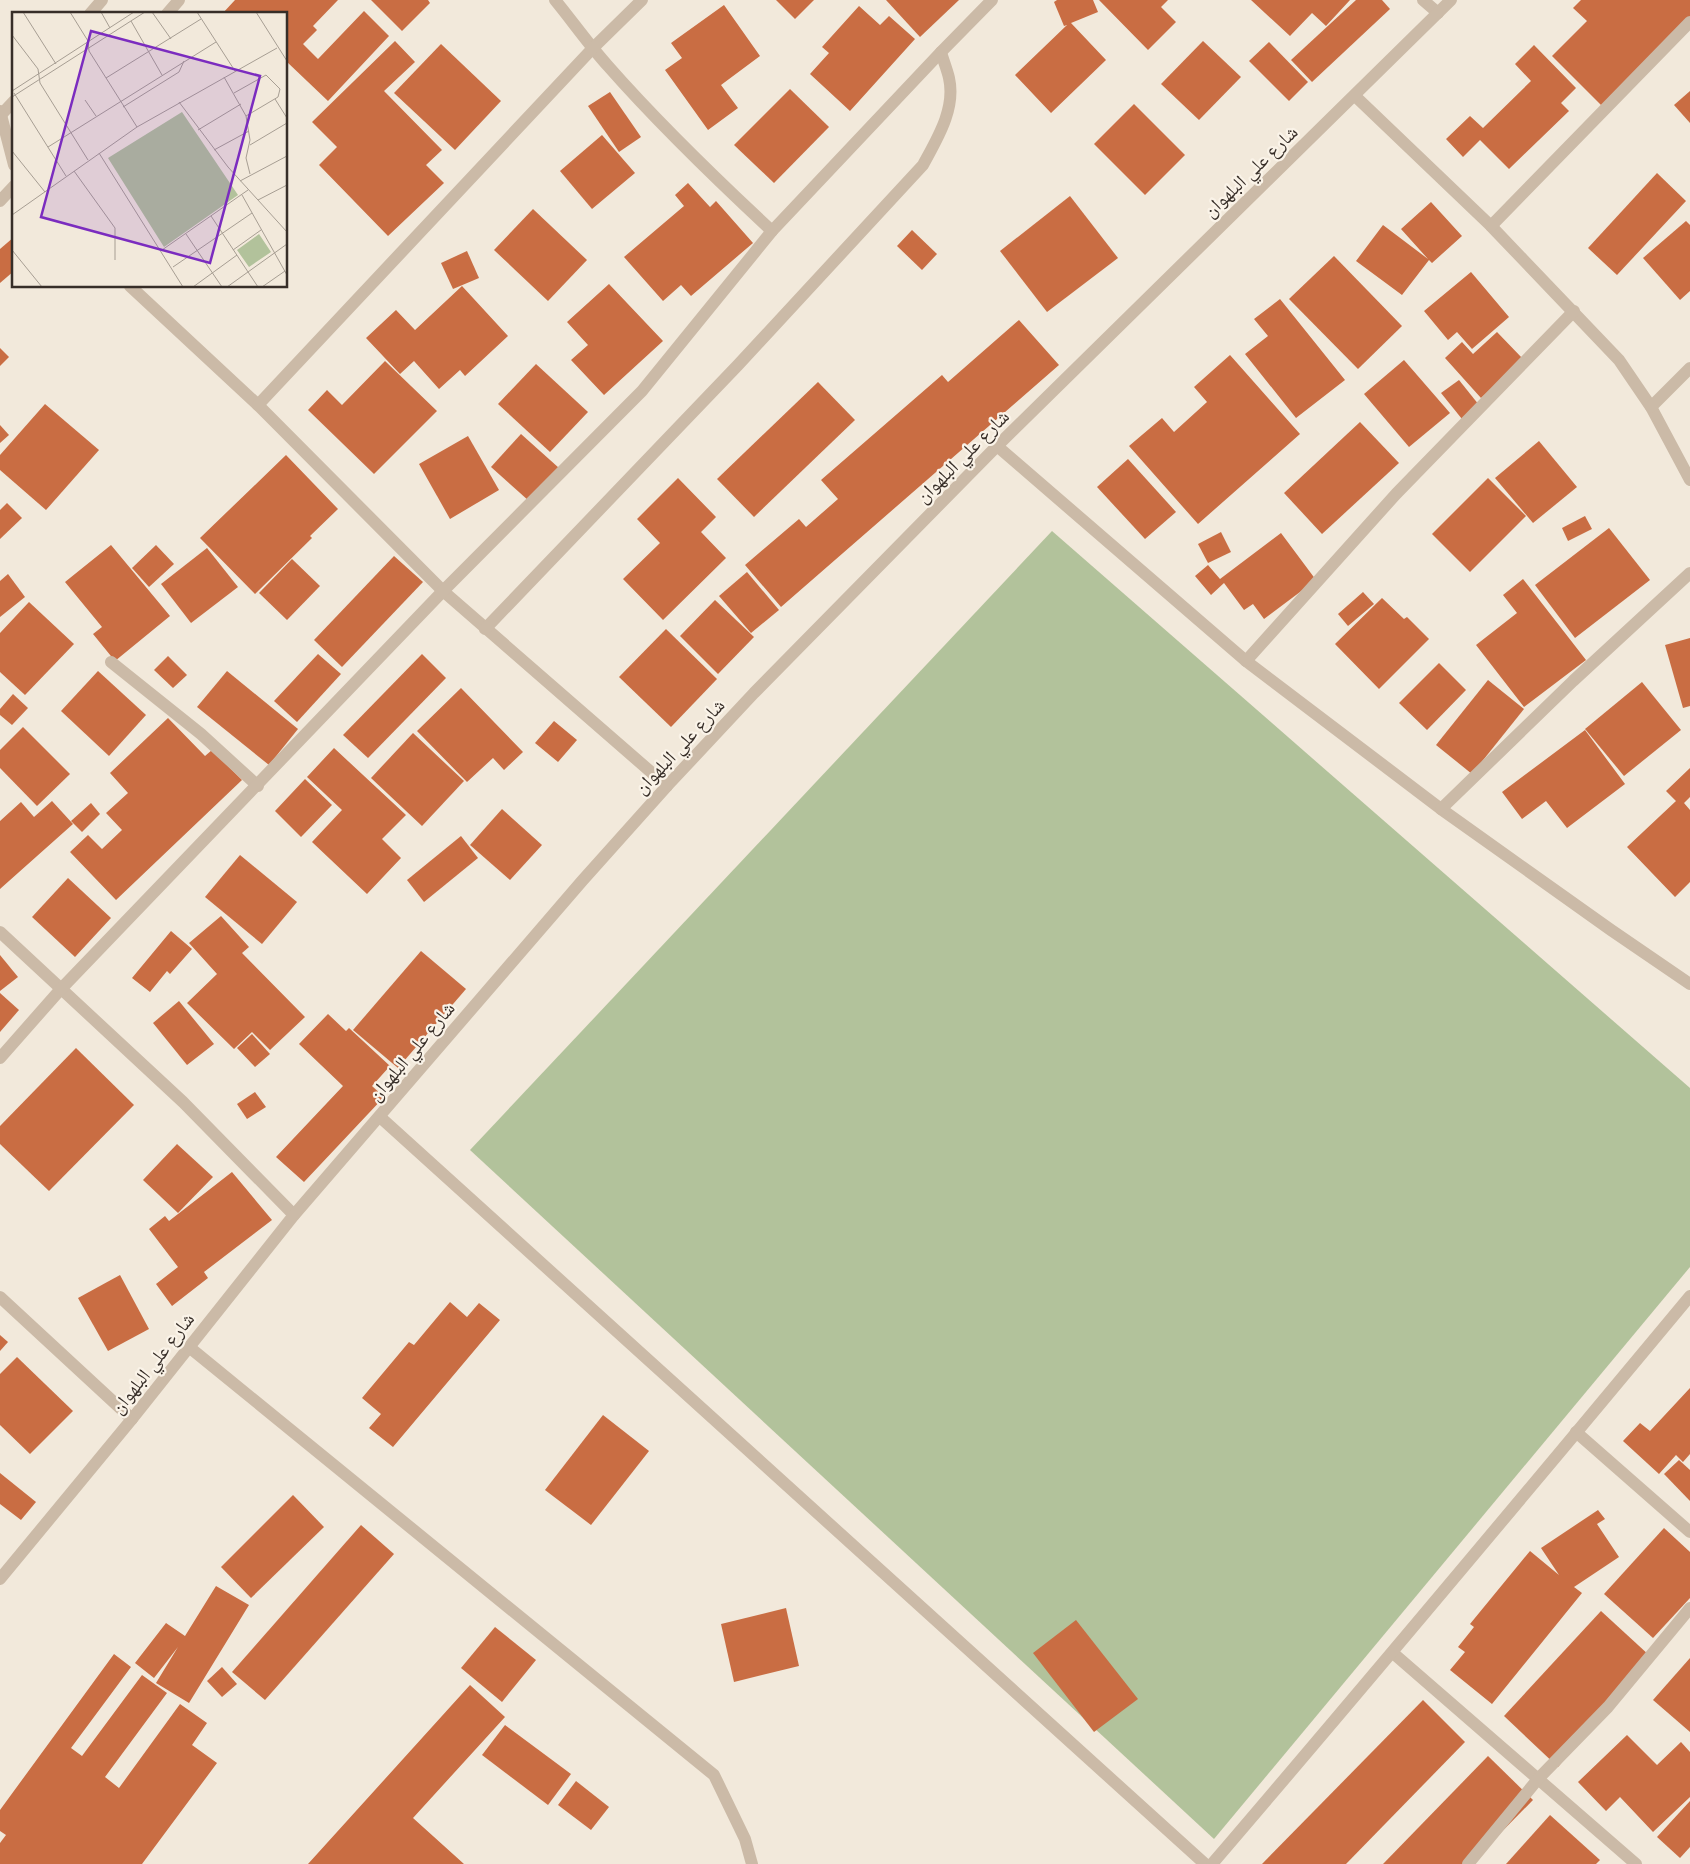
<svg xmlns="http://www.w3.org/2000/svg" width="1690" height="1864" font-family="'Exo 2','Noto Naskh Arabic',sans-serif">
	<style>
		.park { fill: #b2c29b }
		.building { fill: #c96d43 }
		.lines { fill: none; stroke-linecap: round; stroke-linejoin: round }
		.minor { stroke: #cbbaa7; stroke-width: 12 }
		.labels { text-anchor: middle; stroke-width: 4.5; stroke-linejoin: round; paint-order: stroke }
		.street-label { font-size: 19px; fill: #372e28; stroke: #faf3e8 }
		.inset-road { fill: none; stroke: #a79e93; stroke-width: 1 }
		.view { fill: #7b2cbf; fill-opacity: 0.15; stroke: #7b2cbf; stroke-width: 2.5 }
		.inset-edge { fill: none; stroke: #372e28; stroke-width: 2.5 }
	</style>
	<rect width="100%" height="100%" fill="#f2e9db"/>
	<polygon class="park" points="1052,531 1690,1088 1690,1267 1214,1839 470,1150"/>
	<g class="building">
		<polygon points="235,0 338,0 313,26 317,30 303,44 318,59 364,11 389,36 328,101 286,61 286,14 222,14"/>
		<polygon points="371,0 428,0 430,3 402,31"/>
		<polygon points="776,0 814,0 795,19"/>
		<polygon points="886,0 959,0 920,37"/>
		<polygon points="1057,0 1093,0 1098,12 1071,23 1106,60 1051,113 1015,75 1067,25 1064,26 1054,2"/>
		<polygon points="1099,0 1168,0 1161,7 1176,22 1148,50"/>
		<polygon points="1251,0 1350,0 1326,26 1312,13 1290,36"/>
		<polygon points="1356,0 1382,0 1390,9 1312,82 1291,60"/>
		<polygon points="1581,0 1690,0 1690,19 1602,106 1552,56 1587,21 1573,8"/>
		<polygon points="724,5 760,56 721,85 738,108 708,130 665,70 682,58 671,43"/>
		<polygon points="859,6 880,25 889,16 915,39 850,111 810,74 829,53 822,47"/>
		<polygon points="395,41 415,62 384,91 442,150 426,165 444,183 388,236 319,165 337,147 312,122"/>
		<polygon points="1203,41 1241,77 1199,120 1161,84"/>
		<polygon points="1269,42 1308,82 1289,101 1249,61"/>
		<polygon points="441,44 501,101 455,150 394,93"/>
		<polygon points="1534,45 1576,88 1561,103 1569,111 1509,169 1480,140 1463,157 1446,139 1470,116 1483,128 1531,81 1515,64"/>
		<polygon points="790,89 829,127 774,183 734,145"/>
		<polygon points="1690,91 1690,123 1674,105"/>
		<polygon points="610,92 641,137 619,152 588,106"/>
		<polygon points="1134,104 1185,155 1145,195 1094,144"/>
		<polygon points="602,135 635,173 592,209 560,171"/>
		<polygon points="1657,173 1686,201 1617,275 1588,248"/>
		<polygon points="688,183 710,207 716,201 753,243 691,296 681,285 663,301 624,257 684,206 675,195"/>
		<polygon points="1070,196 1118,258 1047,312 1000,251"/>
		<polygon points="1431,202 1462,236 1432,263 1429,260 1402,295 1356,261 1383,225 1428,259 1401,229"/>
		<polygon points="533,209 587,260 548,301 494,250"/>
		<polygon points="1686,221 1690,225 1690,291 1680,300 1643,258"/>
		<polygon points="912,230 937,254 922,270 897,246"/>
		<polygon points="14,237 14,271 0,283 0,249"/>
		<polygon points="467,251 479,278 453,289 441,263"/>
		<polygon points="1334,256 1402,326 1358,369 1289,299"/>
		<polygon points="1471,272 1509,317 1472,349 1457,332 1448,340 1424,311"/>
		<polygon points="609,284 663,341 604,395 571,360 588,345 567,322"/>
		<polygon points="462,286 508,336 465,376 460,370 439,389 414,361 400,374 366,338 396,310 415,330"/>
		<polygon points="1280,299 1345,380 1296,418 1245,354 1268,336 1254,319"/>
		<polygon points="1019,320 1059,365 781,607 745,565 799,519 806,527 838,499 821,480 942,375 948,382"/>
		<polygon points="1497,332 1523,359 1481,398 1445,358 1462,342 1473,354"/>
		<polygon points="0,348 9,357 0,366"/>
		<polygon points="1230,355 1300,434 1198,524 1129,446 1162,418 1174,432 1207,402 1194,387"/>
		<polygon points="1404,360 1450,413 1409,447 1364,394"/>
		<polygon points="385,361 437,411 374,474 308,410 327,390 342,405"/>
		<polygon points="536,364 588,412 550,452 498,404"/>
		<polygon points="1459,380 1479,405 1462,419 1441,393"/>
		<polygon points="818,382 855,420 754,517 717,479"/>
		<polygon points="45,404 99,450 46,510 0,470 0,455"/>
		<polygon points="1360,422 1399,463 1322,534 1284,493"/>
		<polygon points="0,425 9,435 0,443"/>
		<polygon points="521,434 559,468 529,501 491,467"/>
		<polygon points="468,436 499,490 450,519 419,464"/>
		<polygon points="1539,441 1577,487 1533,523 1495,478"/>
		<polygon points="286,455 338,509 310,536 312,538 255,594 200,538"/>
		<polygon points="1128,459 1176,512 1145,539 1097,487"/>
		<polygon points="678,478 716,517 701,532 726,558 663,620 623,579 660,543 637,519"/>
		<polygon points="1488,478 1526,516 1470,572 1432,534"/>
		<polygon points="7,503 22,518 0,539 0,510"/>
		<polygon points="1585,516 1592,529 1568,541 1562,528"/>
		<polygon points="1609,528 1650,580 1575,638 1535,585"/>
		<polygon points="1221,532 1231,552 1208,563 1198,544"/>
		<polygon points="1281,533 1316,580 1264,619 1253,604 1244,610 1224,583 1211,595 1195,576 1208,565 1220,579"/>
		<polygon points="111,545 170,616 115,661 93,634 102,627 65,582"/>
		<polygon points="156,545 174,564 149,587 132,568"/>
		<polygon points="207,548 238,587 191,623 161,584"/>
		<polygon points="394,556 423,582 342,667 314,640"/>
		<polygon points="292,559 320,586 287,620 259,593"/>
		<polygon points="747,572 779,610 751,633 719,596"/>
		<polygon points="8,574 25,597 0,617 0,581"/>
		<polygon points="1523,579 1586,660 1524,707 1476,645 1517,613 1503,595"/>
		<polygon points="1363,592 1374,604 1348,626 1338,614"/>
		<polygon points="1382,598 1404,619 1407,617 1429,639 1379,689 1335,644"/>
		<polygon points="715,600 754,637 718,674 680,636"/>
		<polygon points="29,602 74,644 25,695 0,672 0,633"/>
		<polygon points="666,629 717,679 671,727 619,677"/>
		<polygon points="1690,638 1690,706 1683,708 1665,645"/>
		<polygon points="318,654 341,674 297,722 274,701"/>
		<polygon points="422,654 446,678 368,758 343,735"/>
		<polygon points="168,656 187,675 173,688 154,670"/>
		<polygon points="1439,663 1466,690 1427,730 1399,703"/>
		<polygon points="98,671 146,715 109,756 61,711"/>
		<polygon points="227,671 298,729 269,765 197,707"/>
		<polygon points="1488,680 1524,709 1472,774 1436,745"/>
		<polygon points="1642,682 1681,730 1624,776 1585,729"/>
		<polygon points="461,688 523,752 504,770 493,758 467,782 417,731"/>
		<polygon points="13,694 28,708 12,725 0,715 0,709"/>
		<polygon points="168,718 205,756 212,750 242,780 116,900 70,852 88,835 102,849 122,830 106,813 128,793 110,773"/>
		<polygon points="554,721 577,740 558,762 535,743"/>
		<polygon points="23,727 70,774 37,806 0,768 0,750"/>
		<polygon points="1585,730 1625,784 1567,828 1546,801 1522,819 1502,792"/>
		<polygon points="413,733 464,781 422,826 371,778"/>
		<polygon points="334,748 406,815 382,839 401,858 367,894 312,842 342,810 307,777"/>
		<polygon points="1690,768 1690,797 1684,803 1690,810 1690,882 1675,897 1627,847 1676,801 1666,791"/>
		<polygon points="305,779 332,805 301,837 275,811"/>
		<polygon points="52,801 73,824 0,889 0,821 21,802 34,817"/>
		<polygon points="91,803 100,814 82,832 71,821"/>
		<polygon points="502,809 542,845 510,880 470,845"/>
		<polygon points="461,836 478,858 424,902 407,880"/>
		<polygon points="240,855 297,902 262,944 205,897"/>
		<polygon points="68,878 111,918 75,957 32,917"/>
		<polygon points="221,916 249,947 242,953 305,1017 270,1050 252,1032 234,1049 187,1003 217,974 189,943"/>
		<polygon points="171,931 192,949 170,974 167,971 150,992 132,978"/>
		<polygon points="421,951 466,989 398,1068 353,1030"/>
		<polygon points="0,955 18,977 0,991"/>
		<polygon points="0,993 19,1010 0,1032"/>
		<polygon points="179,1001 214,1044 187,1065 153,1023"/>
		<polygon points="328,1014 346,1031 349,1028 390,1066 372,1086 384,1097 304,1182 276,1157 343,1086 299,1044"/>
		<polygon points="252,1034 270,1054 255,1067 237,1048"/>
		<polygon points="76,1048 134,1105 49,1191 0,1144 0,1126"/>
		<polygon points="255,1092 266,1107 247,1119 237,1104"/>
		<polygon points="177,1144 213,1177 178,1213 143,1180"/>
		<polygon points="232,1172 272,1220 204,1272 208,1278 172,1306 156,1284 178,1267 149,1229 165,1216 169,1221"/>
		<polygon points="120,1275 149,1329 108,1351 78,1298"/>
		<polygon points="450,1302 467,1317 479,1303 500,1320 393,1447 369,1428 381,1414 362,1398 409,1342 414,1345"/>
		<polygon points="0,1335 8,1342 0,1351"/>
		<polygon points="17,1357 73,1411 30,1454 0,1425 0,1374"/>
		<polygon points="1690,1388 1690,1454 1683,1462 1676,1455 1659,1474 1623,1441 1640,1423 1650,1431"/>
		<polygon points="603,1415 649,1451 591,1525 545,1490"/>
		<polygon points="1679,1460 1690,1470 1690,1501 1664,1474"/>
		<polygon points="0,1473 36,1502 21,1520 0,1504"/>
		<polygon points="293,1495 324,1527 251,1598 221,1567"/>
		<polygon points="1598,1510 1605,1519 1597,1524 1619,1557 1574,1587 1582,1593 1492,1704 1450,1670 1465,1652 1458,1647 1474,1627 1470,1624 1530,1551 1559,1575 1541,1548"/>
		<polygon points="361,1525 394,1554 265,1700 232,1672"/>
		<polygon points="1664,1528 1690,1552 1690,1598 1653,1638 1604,1594"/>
		<polygon points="216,1586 249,1605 189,1703 156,1683 178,1647 154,1678 135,1663 166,1623 185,1636"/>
		<polygon points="786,1608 799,1666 734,1682 721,1624"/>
		<polygon points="1601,1611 1650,1656 1558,1767 1504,1716"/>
		<polygon points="1076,1620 1138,1699 1094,1732 1033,1653"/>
		<polygon points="495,1627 536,1660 502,1702 461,1668"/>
		<polygon points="114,1654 131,1667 71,1748 82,1756 142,1675 167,1693 105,1777 119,1788 180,1704 207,1723 192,1745 217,1763 142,1864 0,1864 0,1843 6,1835 0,1831 0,1810"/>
		<polygon points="1690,1658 1690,1732 1653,1700"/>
		<polygon points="222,1667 237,1684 222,1697 207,1681"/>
		<polygon points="470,1685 505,1717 413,1818 464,1864 308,1864"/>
		<polygon points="1423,1700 1465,1742 1346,1864 1262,1864"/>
		<polygon points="505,1725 571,1774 548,1805 482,1755"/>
		<polygon points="1627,1735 1657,1765 1681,1742 1690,1752 1690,1797 1653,1832 1620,1797 1606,1811 1578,1782"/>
		<polygon points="1488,1756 1533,1800 1470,1864 1383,1864"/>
		<polygon points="576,1781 609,1807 591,1830 558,1805"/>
		<polygon points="1690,1801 1690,1847 1680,1858 1657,1837"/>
		<polygon points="1550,1815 1600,1860 1596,1864 1506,1864"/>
	</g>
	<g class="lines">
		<g class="minor">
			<path d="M 555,0 C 573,22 589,45 608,66 C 659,124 715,178 772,231"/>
			<polyline points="1423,0 1438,13"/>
			<polyline points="90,14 102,0"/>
			<polyline points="167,14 179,0"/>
			<polyline points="1355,96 1491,226 1619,360 1651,407 1690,480"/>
			<polyline points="0,111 14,165"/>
			<polyline points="0,116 14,101"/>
			<polyline points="0,201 14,186"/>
			<polyline points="1491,226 1690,22"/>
			<polyline points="130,286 258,405 443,591 667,786"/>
			<polyline points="258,405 593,48 642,0"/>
			<polyline points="1651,407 1690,368"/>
			<polyline points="997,446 1246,661 1441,809 1611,930 1690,984"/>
			<path d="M 485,629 L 738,365 L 923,165 C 937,139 956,109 949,78 C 947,69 943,60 941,52"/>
			<polyline points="1246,661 1396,494 1574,311"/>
			<polyline points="111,662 201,734 258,786"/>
			<polyline points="1441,809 1573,681 1690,573"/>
			<polyline points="0,932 183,1102 294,1215"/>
			<polyline points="0,1058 60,990 443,591 642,391 772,231 941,52 992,0"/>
			<polyline points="380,1117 1205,1864"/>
			<polyline points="0,1297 132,1419"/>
			<polyline points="189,1347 714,1775 745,1839 752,1864"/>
			<polyline points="1576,1432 1690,1532"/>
			<polyline points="0,1579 132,1419 294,1215 582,881 667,786 754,693 997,446 1451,0"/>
			<polyline points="1393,1653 1636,1864"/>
			<path d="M 1212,1864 C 1373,1676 1532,1486 1690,1296"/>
			<polyline points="1468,1864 1538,1779 1608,1707 1690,1608"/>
		</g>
	</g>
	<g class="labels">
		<g class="street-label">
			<text transform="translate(1250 171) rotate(-44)" y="7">شارع علي البلهوان</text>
			<text transform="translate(962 456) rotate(-45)" y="7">شارع علي البلهوان</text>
			<text transform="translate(679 746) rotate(-47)" y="7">شارع علي البلهوان</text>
			<text transform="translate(411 1051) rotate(-50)" y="7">شارع علي البلهوان</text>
			<text transform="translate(152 1363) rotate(-52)" y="7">شارع علي البلهوان</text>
		</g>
	</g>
	<g transform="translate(12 12)">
		<rect width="275" height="275" fill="#f2e9db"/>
		<path d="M 170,100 L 226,183 L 152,235 L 96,146 ZM 247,222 L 259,240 L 237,255 L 225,238 Z" fill="#b2c29b"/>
		<path class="inset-road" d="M 11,0 L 44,52M 58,0 L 76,29 L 77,39 L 125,115M 89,0 L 98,16M 140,0 L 159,27M 185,0 L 223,59M 244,0 L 275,49M 119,9 L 150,63M 0,23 L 26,57 L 28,71 L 76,148M 212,65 L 234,104 L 238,128 L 234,146 L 238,162M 94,66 L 189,7M 0,79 L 122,0M 2,81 L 54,164M 222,81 L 254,63 L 268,77 L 266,85 L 234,104M 0,85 L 133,0M 263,87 L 275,106M 73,88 L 84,104M 167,90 L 216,155 L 275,220M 111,95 L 167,60 L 172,49M 186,118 L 229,92M 238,133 L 275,111M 36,135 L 204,30M 202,138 L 237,119M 0,139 L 33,180M 87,141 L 171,275M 62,159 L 103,216 L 103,248M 228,169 L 275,144M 230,183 L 275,263M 246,188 L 275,173M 0,203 L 125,115 L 265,36M 199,204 L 246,275M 174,222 L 210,275M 0,238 L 30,275M 150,238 L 236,178M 221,238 L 249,218M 161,255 L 240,201M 181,275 L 225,243M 215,275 L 275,232M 250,275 L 273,259"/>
		<path class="view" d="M 79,19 L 248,64 L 198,251 L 29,205 Z"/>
		<rect width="275" height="275" class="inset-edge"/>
	</g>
</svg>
